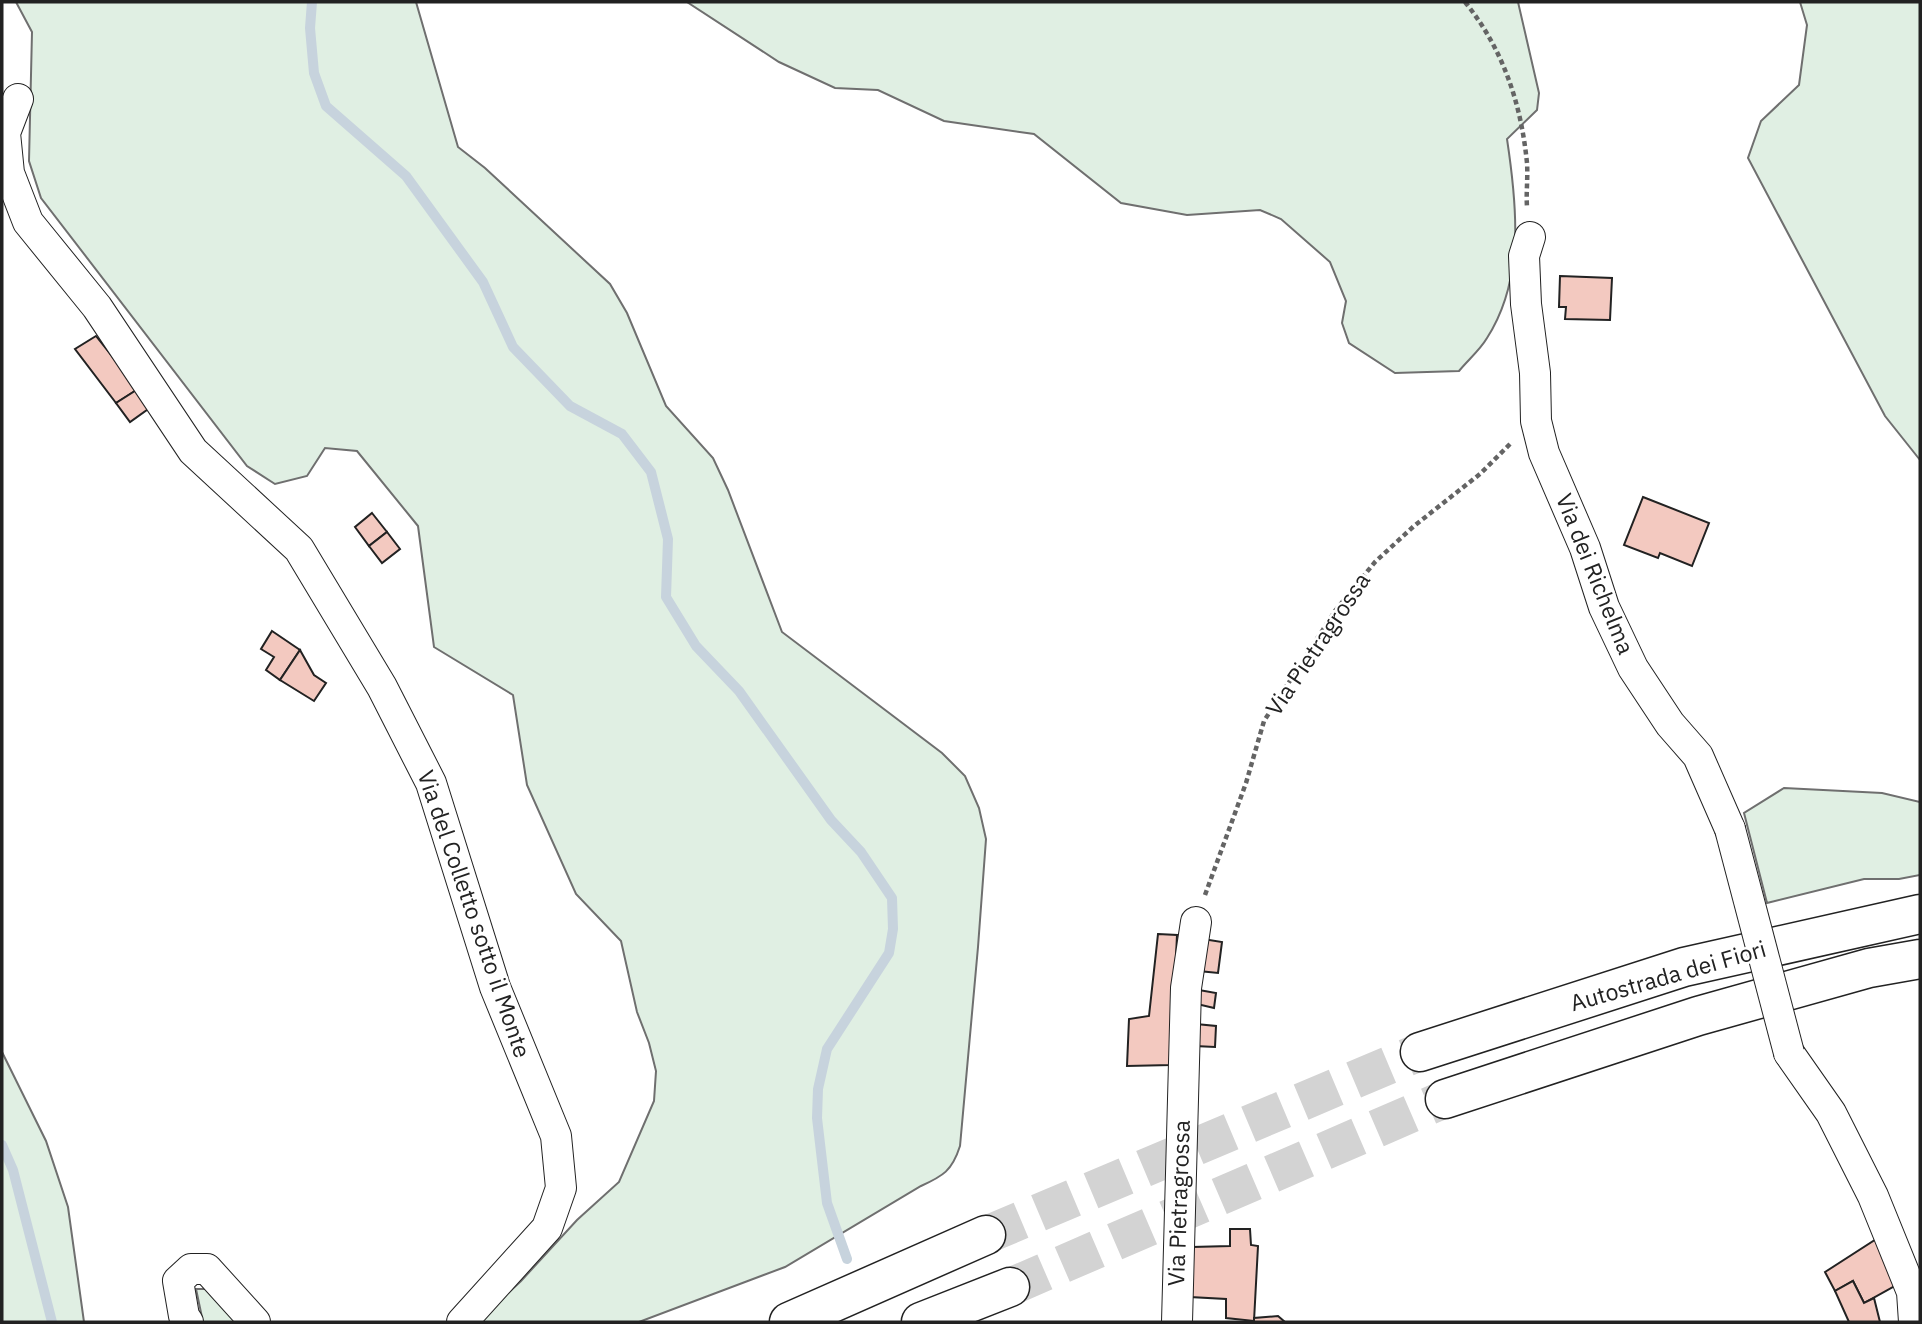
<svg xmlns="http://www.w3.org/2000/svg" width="1922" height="1324" font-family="'IBM Plex Sans',sans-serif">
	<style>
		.green { fill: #e0efe3; stroke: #6f6f6f; stroke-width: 2 }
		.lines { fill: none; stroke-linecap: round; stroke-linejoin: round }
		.stream { stroke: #c7d3dd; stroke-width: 10 }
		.building { fill: #f3c9c0; stroke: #222; stroke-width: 2 }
		.highway-tunnel { stroke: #d3d3d3; stroke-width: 38; stroke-dasharray: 38 19; stroke-linecap: butt }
		.street-casing { stroke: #222; stroke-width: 32 }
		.highway-casing { stroke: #222; stroke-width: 41 }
		.path { stroke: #646464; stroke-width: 4.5; stroke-dasharray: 5 3.5; stroke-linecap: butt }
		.street { stroke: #fff; stroke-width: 30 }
		.highway { stroke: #fff; stroke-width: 38 }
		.street-bridge-casing { stroke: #222; stroke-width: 32; stroke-linecap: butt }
		.street-bridge { stroke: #fff; stroke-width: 30 }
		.labels { text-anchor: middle; stroke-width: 5; stroke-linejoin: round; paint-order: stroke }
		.street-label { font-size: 23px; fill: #222; stroke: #fff }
	</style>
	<rect width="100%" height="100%" fill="#fff"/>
	<g class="green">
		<path d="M 16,2 L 416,2 L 458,147 L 485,168 L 610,284 L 627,313 L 666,406 L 713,458 L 728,490 L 782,632 L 942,753 L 965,776 L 979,808 L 986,839 L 978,947 L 960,1146 C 952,1171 943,1176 921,1186 L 785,1267 L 639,1322 L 477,1322 L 521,1281 L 577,1220 L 619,1182 L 654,1101 L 656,1071 L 649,1043 L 637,1012 L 621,941 L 576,894 L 527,785 L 513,695 L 434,647 L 418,526 L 357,451 L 325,448 L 307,476 L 275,484 L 247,466 L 41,198 L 29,161 L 32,32 Z"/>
		<path d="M 687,2 L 1518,2 L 1539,93 L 1537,110 L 1507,139 C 1517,205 1525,279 1487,338 C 1480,350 1468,360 1459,371 L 1395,373 L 1349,343 L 1342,323 L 1346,301 L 1330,262 L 1281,219 L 1260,210 L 1187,215 L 1121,203 L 1034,134 L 944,121 L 878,90 L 835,88 L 779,62 Z"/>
		<polygon points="1800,2 1920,2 1920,460 1885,416 1748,158 1761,121 1799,85 1807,25"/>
		<polygon points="1784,788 1882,793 1920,802 1920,875 1899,879 1864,879 1767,903 1744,813"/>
		<polygon points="2,1052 46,1141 68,1207 84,1322 2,1322"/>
		<polygon points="196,1289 211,1289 244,1322 203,1322"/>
	</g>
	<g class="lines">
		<g class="stream">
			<polyline points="312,2 310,28 314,73 326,106 406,176 483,282 513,347 570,406 622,434 651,472 668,539 666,597 696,646 739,691 831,820 861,852 892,898 893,929 889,953 827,1049 818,1089 817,1118 827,1203 847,1259"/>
			<polyline points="2,1145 13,1170 52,1322"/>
		</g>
	</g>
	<g class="building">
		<polygon points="1560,276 1612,278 1610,320 1565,319 1566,307 1559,307"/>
		<polygon points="96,336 138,389 116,403 75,349"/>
		<polygon points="138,389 151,407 130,422 116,403"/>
		<polygon points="1643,497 1709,523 1692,566 1660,553 1658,558 1624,545"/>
		<polygon points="372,513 387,532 369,546 355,527"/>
		<polygon points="387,532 400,549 382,563 369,546"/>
		<polygon points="272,631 300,650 280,680 266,670 274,657 261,649"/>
		<polygon points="300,650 314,675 326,683 314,701 280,680"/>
		<polygon points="1158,934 1177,935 1171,1065 1127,1066 1129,1019 1149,1016"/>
		<polygon points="1203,939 1222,942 1218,973 1199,971"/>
		<polygon points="1199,990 1216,993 1214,1008 1197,1004"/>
		<polygon points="1196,1024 1216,1026 1215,1047 1195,1046"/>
		<polygon points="1230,1229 1250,1229 1251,1245 1258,1246 1254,1321 1226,1318 1226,1299 1190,1297 1192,1247 1230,1246"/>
		<polygon points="1881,1236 1900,1283 1864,1303 1853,1281 1835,1291 1825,1272"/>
		<polygon points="1853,1281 1864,1303 1874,1298 1880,1322 1849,1322 1835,1291"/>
		<polygon points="1278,1316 1285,1322 1250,1322 1254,1321 1254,1318"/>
	</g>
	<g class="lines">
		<g class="highway-tunnel">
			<polyline points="986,1235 1420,1052"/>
			<polyline points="1010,1287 1445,1099"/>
		</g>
		<g class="street-casing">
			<g id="street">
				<polyline points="18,99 5,133 9,173 28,222 97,307 193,451 299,549 382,687 431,783 495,987 556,1136 561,1188 547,1228 462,1322"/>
				<polyline points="1530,237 1524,256 1526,304 1535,373 1536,421 1544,453 1585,548 1604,607 1633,668 1670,724 1698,756 1730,829"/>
				<polyline points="1789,1053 1831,1113 1873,1196 1912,1292 1914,1322"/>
				<polyline points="188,1322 184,1316 178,1281 191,1269 207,1269 255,1322"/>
				<polyline points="1177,1322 1186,988 1196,922"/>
			</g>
		</g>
		<g class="highway-casing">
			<g id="highway">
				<polyline points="1420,1052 1684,967 1920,914"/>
				<polyline points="1445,1099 1698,1016 1869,968 1920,959"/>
				<polyline points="789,1322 986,1235"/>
				<polyline points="921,1322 1010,1287"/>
			</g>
		</g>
		<g class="path">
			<path d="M 1465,2 C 1503,49 1521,103 1527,163 C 1528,178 1526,192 1527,207"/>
			<polyline points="1205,895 1246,783 1264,721 1335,611 1375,562 1414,526 1480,474 1511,443"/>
		</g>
		<use href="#street" class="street"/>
		<use href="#highway" class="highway"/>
		<g class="street-bridge-casing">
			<polyline id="street-bridge" points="1730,829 1789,1053"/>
		</g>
		<use href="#street-bridge" class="street-bridge"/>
	</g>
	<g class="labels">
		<g class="street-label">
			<text transform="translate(1595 574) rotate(68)" y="8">Via dei Richelma</text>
			<text transform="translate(1318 644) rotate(-56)" y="8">Via Pietragrossa</text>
			<text transform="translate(474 914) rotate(71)" y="8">Via del Colletto sotto il Monte</text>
			<text transform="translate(1668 976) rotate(-16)" y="8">Autostrada dei Fiori</text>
			<text transform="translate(1179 1203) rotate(-88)" y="8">Via Pietragrossa</text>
		</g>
	</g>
	<rect width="1922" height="1324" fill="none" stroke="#222222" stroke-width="7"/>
</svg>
